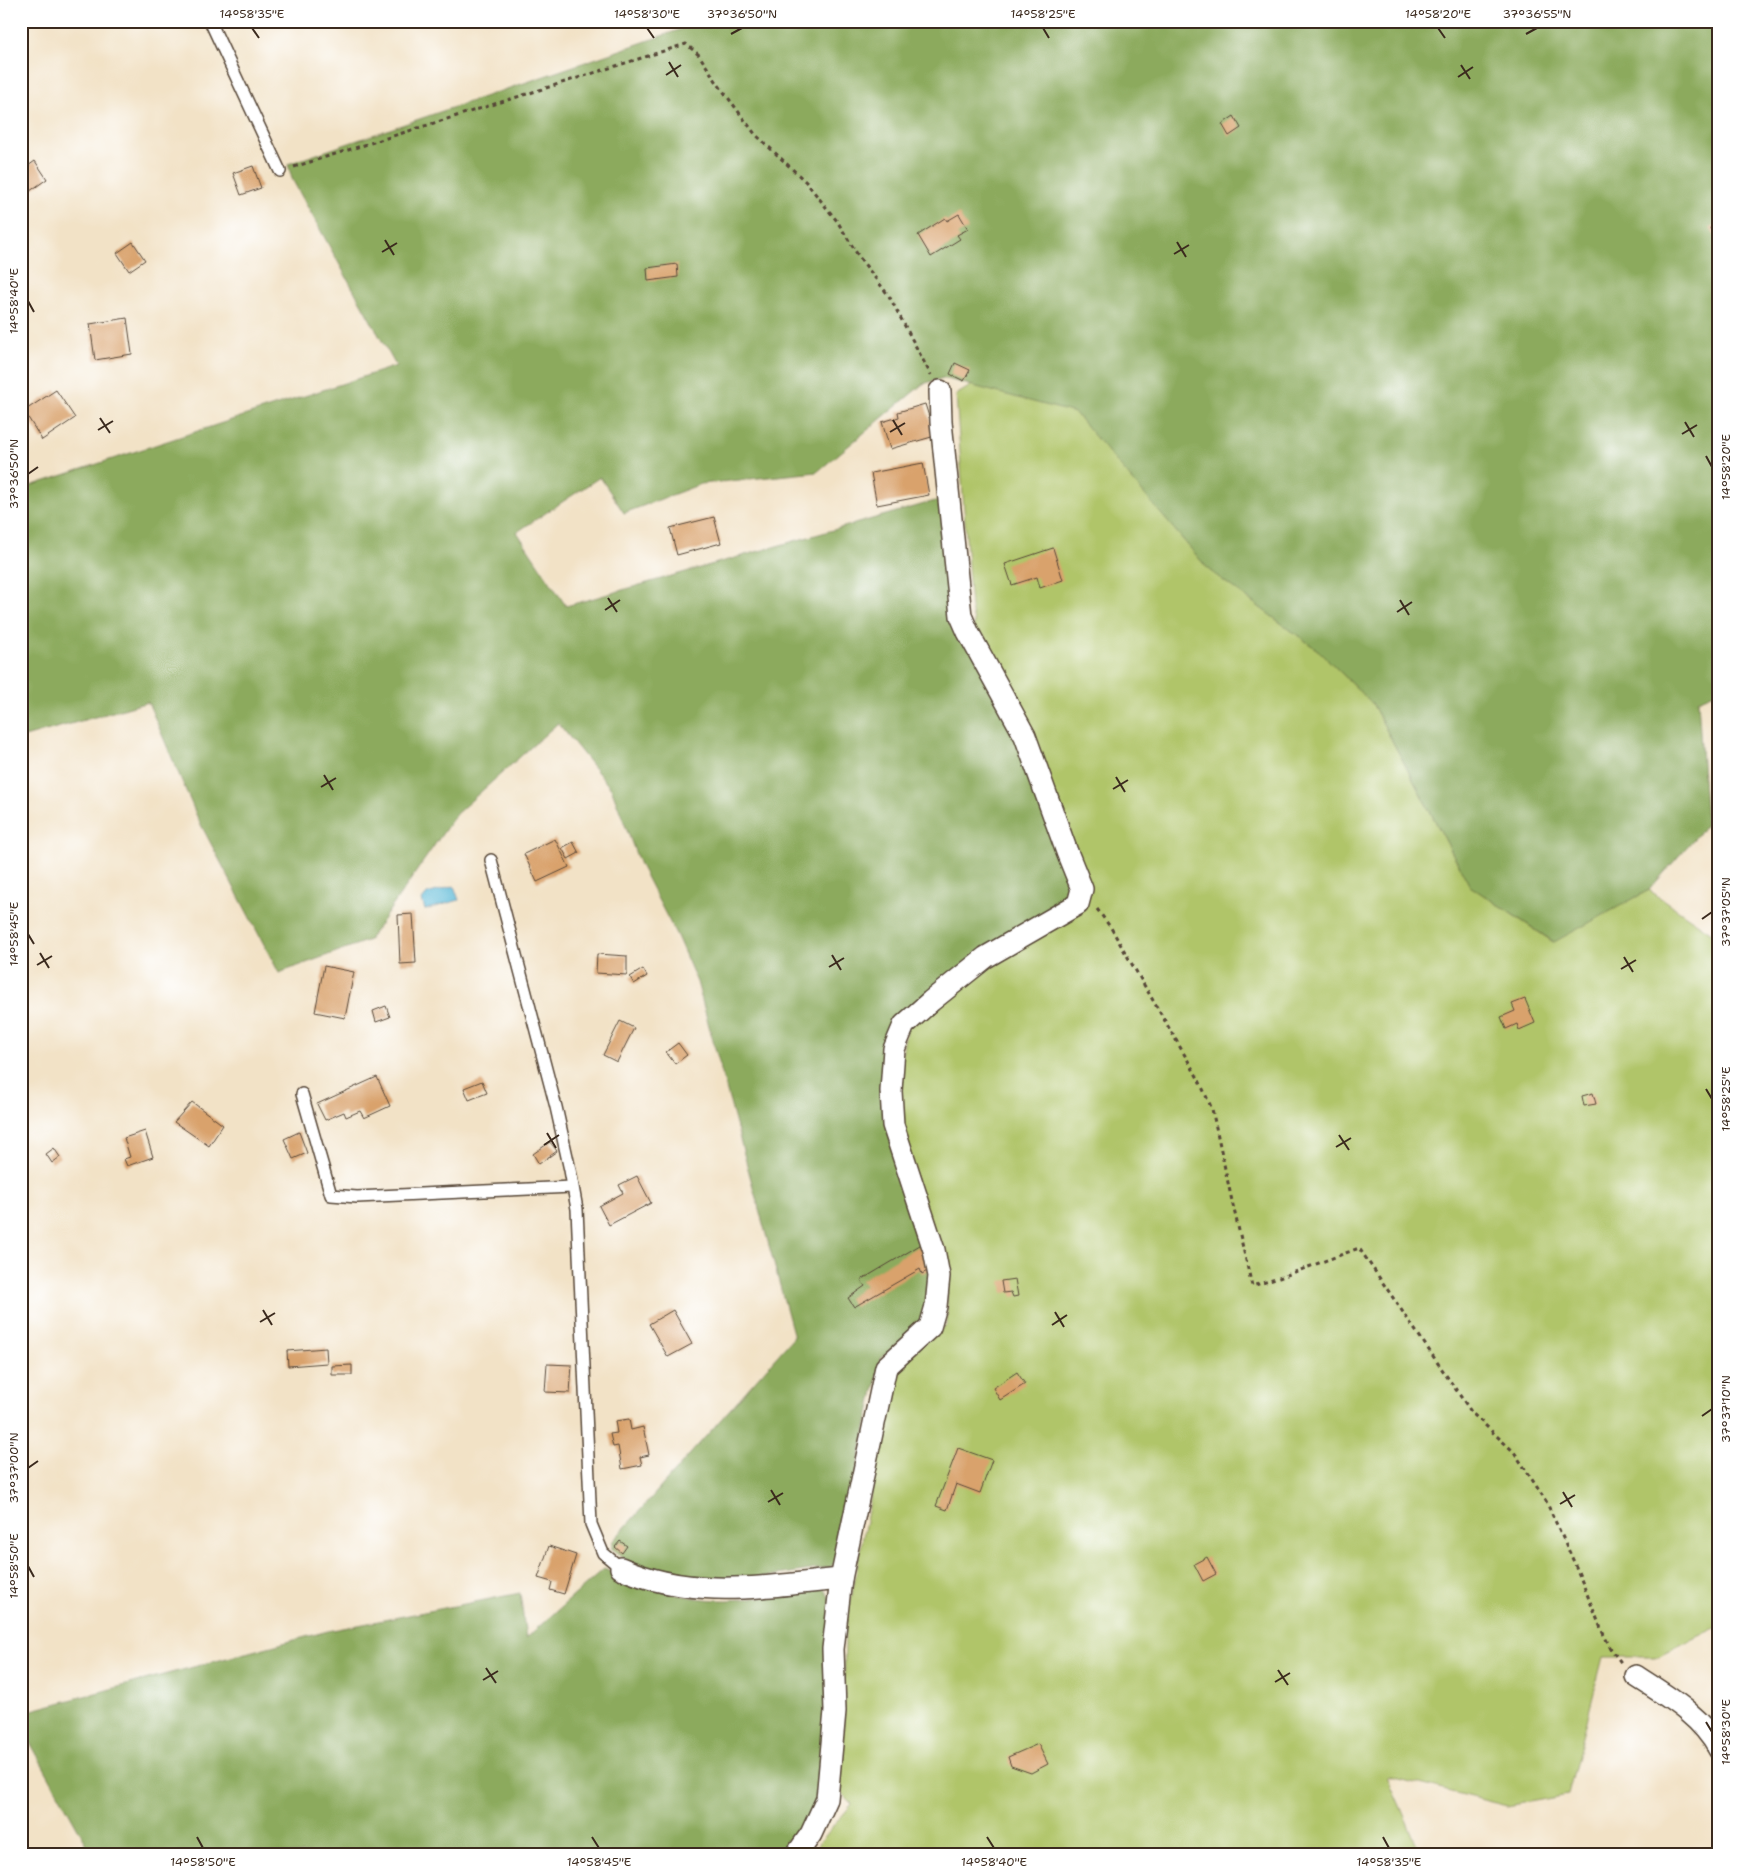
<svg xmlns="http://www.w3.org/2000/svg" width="1740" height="1875" font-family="'Shantell Sans',sans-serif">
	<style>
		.green { fill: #b0c569; stroke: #767844 }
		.forest { fill: #8caa5d; stroke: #646a3e }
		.water { fill: #57b7d5; stroke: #49707a }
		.building { fill: #d9a26c }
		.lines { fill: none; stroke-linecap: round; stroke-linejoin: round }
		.service-casing { stroke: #564637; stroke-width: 14 }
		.minor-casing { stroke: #564637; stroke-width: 24 }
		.path { stroke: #564637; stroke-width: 3; stroke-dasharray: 4 4; stroke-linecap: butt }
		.service { stroke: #fff; stroke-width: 11 }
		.minor { stroke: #fff; stroke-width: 21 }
		.ticks { fill: none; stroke: #3b2a1e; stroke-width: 2 }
		.neatline { fill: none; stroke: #3b2a1e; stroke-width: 2 }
		.ticks-label { font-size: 12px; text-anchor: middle; fill: #3b2a1e }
	</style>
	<rect width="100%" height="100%" fill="#fff"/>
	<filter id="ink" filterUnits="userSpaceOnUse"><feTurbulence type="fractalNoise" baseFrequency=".02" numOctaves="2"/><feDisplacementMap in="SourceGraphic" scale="10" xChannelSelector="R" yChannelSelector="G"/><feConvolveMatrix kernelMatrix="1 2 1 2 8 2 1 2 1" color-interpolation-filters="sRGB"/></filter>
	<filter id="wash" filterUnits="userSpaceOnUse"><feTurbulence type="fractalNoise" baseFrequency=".0096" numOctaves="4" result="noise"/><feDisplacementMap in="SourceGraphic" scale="20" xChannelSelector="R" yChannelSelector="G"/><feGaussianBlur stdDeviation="1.12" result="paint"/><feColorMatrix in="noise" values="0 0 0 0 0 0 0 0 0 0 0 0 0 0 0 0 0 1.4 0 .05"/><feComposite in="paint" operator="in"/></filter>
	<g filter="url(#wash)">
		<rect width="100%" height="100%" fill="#f2e2c6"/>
		<polygon class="green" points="972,385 1076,413 1209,570 1319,651 1372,703 1470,886 1553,942 1649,890 1719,938 1719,1626 1656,1657 1603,1657 1568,1795 1507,1806 1387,1776 1421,1854 810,1854 852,1804 839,1791 844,1716 845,1631 894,1375 901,1363 947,1324 947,1293 899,1123 896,1091 974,622 971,608 956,395"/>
		<g class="forest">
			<polygon points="705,21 1719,21 1719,691 1698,700 1706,825 1649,890 1554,942 1470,886 1372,703 1319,651 1209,570 1075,413 943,378 923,384 817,472 701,484 624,513 600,477 517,532 566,606 942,499 955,616 1019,739 1075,882 1070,899 891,1031 884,1109 932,1279 926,1319 881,1358 838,1558 831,1567 730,1582 636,1567 612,1549 612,1542 794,1337 697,982 677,936 640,865 612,790 558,723 456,814 369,940 279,973 199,821 148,702 21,738 21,489 396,366 292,179 288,164"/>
			<path d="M 604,1569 C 643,1585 684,1601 727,1600 C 759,1599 791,1592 823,1588 L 830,1598 L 828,1714 L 818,1794 L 805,1832 L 787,1854 L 92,1854 L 21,1726 L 21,1713 L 328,1631 L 520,1593 L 526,1638 Z"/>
		</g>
		<polygon class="water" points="454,886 459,900 425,910 422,900 427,894"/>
		<g id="blocks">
			<g class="building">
				<polygon points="1234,116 1241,128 1229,136 1222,124"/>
				<polygon points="35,161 47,179 23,196 26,200 21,203 21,171"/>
				<polygon points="253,166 261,188 241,195 233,173"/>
				<polygon points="959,214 968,229 957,235 960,239 931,257 918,235 945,218 947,221"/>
				<polygon points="1719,224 1719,243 1710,228"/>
				<polygon points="133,242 145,260 129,271 117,253"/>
				<polygon points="677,264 678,277 648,281 647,268"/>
				<polygon points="127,318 132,354 95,360 90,324"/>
				<polygon points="955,363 970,370 964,381 950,374"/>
				<polygon points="56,390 75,418 42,440 24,411"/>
				<polygon points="925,404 935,436 890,449 882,422 899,417 898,412"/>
				<polygon points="923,463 929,495 877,505 871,473"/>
				<polygon points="714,517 721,543 677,555 670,528"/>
				<polygon points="1053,548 1063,580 1040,588 1037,577 1012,585 1005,564"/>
				<polygon points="555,839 569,867 537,882 524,854"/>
				<polygon points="573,842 579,853 568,859 562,848"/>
				<polygon points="413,914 416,963 400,964 398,915"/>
				<polygon points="597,954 627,956 627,975 596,973"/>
				<polygon points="324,966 354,972 345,1018 315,1012"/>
				<polygon points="643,969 647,976 634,984 630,977"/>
				<polygon points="1525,999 1535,1023 1519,1030 1517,1024 1506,1029 1501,1017 1515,1011 1512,1004"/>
				<polygon points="386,1006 390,1017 376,1022 373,1011"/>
				<polygon points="620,1021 634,1028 617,1062 603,1055"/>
				<polygon points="678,1043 687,1055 675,1064 666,1052"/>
				<polygon points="377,1077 390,1106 364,1118 360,1111 346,1117 344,1112 325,1120 317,1104"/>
				<polygon points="482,1081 487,1093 469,1100 464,1088"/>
				<polygon points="1593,1093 1596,1104 1584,1106 1582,1096"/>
				<polygon points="192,1102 223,1125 209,1146 174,1122"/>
				<polygon points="145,1131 153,1157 127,1166 124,1159 130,1157 124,1138"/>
				<polygon points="299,1132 307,1153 293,1159 284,1139"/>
				<polygon points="550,1142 557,1151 539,1164 533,1154"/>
				<polygon points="54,1148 60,1157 52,1163 46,1154"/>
				<polygon points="637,1176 651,1203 609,1225 599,1206 623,1193 619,1185"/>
				<polygon points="925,1242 934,1267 922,1274 920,1269 854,1307 848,1298 865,1286 861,1280"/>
				<polygon points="1015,1279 1018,1296 1013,1297 1011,1292 1003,1293 1001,1281"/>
				<polygon points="673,1310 692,1344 668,1357 649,1324"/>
				<polygon points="326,1348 327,1363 288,1366 287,1351"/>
				<polygon points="547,1364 572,1365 570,1393 545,1392"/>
				<polygon points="352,1365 352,1375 332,1375 332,1366"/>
				<polygon points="1017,1372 1025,1384 1000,1400 993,1388"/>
				<polygon points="629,1419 631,1430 643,1427 649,1455 640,1457 642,1465 622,1469 618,1446 613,1447 610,1434 617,1433 615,1421"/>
				<polygon points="958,1448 992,1460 980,1493 956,1484 947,1510 936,1506"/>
				<polygon points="620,1541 627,1546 622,1553 615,1547"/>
				<polygon points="549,1546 576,1555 564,1594 550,1590 552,1582 538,1578"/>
				<polygon points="1207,1557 1216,1574 1203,1581 1194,1564"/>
				<polygon points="1038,1744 1048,1764 1031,1773 1011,1766 1008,1757"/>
			</g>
		</g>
	</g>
	<g filter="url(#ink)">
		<use href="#blocks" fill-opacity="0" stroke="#564637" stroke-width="1"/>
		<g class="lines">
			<g class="service-casing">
				<g id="service">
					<polyline points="210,21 280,171"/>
					<polyline points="491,860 556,1107 570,1170 577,1209 591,1524 603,1553 621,1568"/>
					<polyline points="302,1094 331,1195 357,1197 572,1187"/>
				</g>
			</g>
			<g class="minor-casing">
				<g id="minor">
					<path d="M 621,1568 C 692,1600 766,1586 841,1579"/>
					<path d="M 1636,1676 C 1665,1695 1702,1716 1719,1749"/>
					<polyline points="797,1854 811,1834 827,1799 835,1711 833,1649 841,1579 886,1367 930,1327 936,1306 939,1276 934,1250 893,1125 891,1091 894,1049 904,1025 931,1001 986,957 1078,904 1082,889 1067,852 1025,736 968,632 961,616 941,422 940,391"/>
				</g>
			</g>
			<g class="path">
				<polyline points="294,167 686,44 699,55 718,84 755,134 806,182 837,221 859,257 889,296 931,375"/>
				<polyline points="1097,909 1111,928 1198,1078 1212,1109 1232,1201 1252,1286 1279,1278 1359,1248 1472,1413 1514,1452 1546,1501 1574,1562 1602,1631 1611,1649 1622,1664"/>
			</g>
			<use href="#service" class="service"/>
			<use href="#minor" class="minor"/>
		</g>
	</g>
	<path class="ticks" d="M 252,28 L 259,38M 647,28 L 654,38M 1043,28 L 1049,38M 1438,28 L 1445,38M 731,34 L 742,28M 1526,34 L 1537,28M 669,62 L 678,77M 1461,65 L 1470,79M 666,75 L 681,65M 1458,77 L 1473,67M 385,240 L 394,255M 1177,242 L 1186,257M 382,252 L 397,243M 1174,254 L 1189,245M 28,301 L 34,312M 100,418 L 110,433M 893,420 L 902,435M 1685,422 L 1694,437M 98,430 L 113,421M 890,432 L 905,423M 1682,434 L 1697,425M 1706,456 L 1712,467M 28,474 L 38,467M 608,598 L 617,612M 1400,600 L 1409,615M 605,610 L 620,600M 1397,612 L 1412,602M 324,775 L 333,790M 1116,777 L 1125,792M 321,787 L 336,778M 1113,789 L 1128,780M 1702,919 L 1712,912M 28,934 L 34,944M 40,953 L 49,968M 832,955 L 841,970M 1624,957 L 1633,972M 37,965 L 52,956M 829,967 L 844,958M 1621,969 L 1636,960M 1706,1089 L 1712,1099M 547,1133 L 556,1148M 1339,1135 L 1349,1150M 544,1145 L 559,1135M 1336,1147 L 1351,1138M 263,1310 L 272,1325M 1055,1312 L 1064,1327M 260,1322 L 275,1313M 1052,1325 L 1067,1315M 1702,1416 L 1712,1409M 28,1468 L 38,1461M 771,1490 L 780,1505M 1563,1492 L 1572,1507M 768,1502 L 783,1493M 1560,1504 L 1575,1495M 28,1566 L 34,1577M 486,1668 L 496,1683M 1278,1670 L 1288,1685M 483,1680 L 498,1671M 1275,1682 L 1290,1673M 1706,1722 L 1712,1732M 197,1837 L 203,1848M 592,1837 L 599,1848M 987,1837 L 994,1848M 1383,1837 L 1389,1848"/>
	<rect width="1740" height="1875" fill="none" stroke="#fff" stroke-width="55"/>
	<rect x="28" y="28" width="1684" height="1820" class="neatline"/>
	<g class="ticks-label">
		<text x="252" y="18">14°58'35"E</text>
		<text x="647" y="18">14°58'30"E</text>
		<text x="742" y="18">37°36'50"N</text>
		<text x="1043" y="18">14°58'25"E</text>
		<text x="1438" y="18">14°58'20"E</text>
		<text x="1537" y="18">37°36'55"N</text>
		<text transform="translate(14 301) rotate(-90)" y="4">14°58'40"E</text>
		<text transform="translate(1726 467) rotate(-90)" y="4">14°58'20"E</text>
		<text transform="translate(14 474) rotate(-90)" y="4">37°36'50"N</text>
		<text transform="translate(1726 912) rotate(-90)" y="4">37°37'05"N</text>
		<text transform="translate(14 934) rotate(-90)" y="4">14°58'45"E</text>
		<text transform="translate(1726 1099) rotate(-90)" y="4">14°58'25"E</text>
		<text transform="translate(1726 1409) rotate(-90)" y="4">37°37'10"N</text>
		<text transform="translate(14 1468) rotate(-90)" y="4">37°37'00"N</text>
		<text transform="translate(14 1566) rotate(-90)" y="4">14°58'50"E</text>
		<text transform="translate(1726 1732) rotate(-90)" y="4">14°58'30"E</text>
		<text x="203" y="1866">14°58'50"E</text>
		<text x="599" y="1866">14°58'45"E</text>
		<text x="994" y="1866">14°58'40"E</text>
		<text x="1389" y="1866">14°58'35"E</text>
	</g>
</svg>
